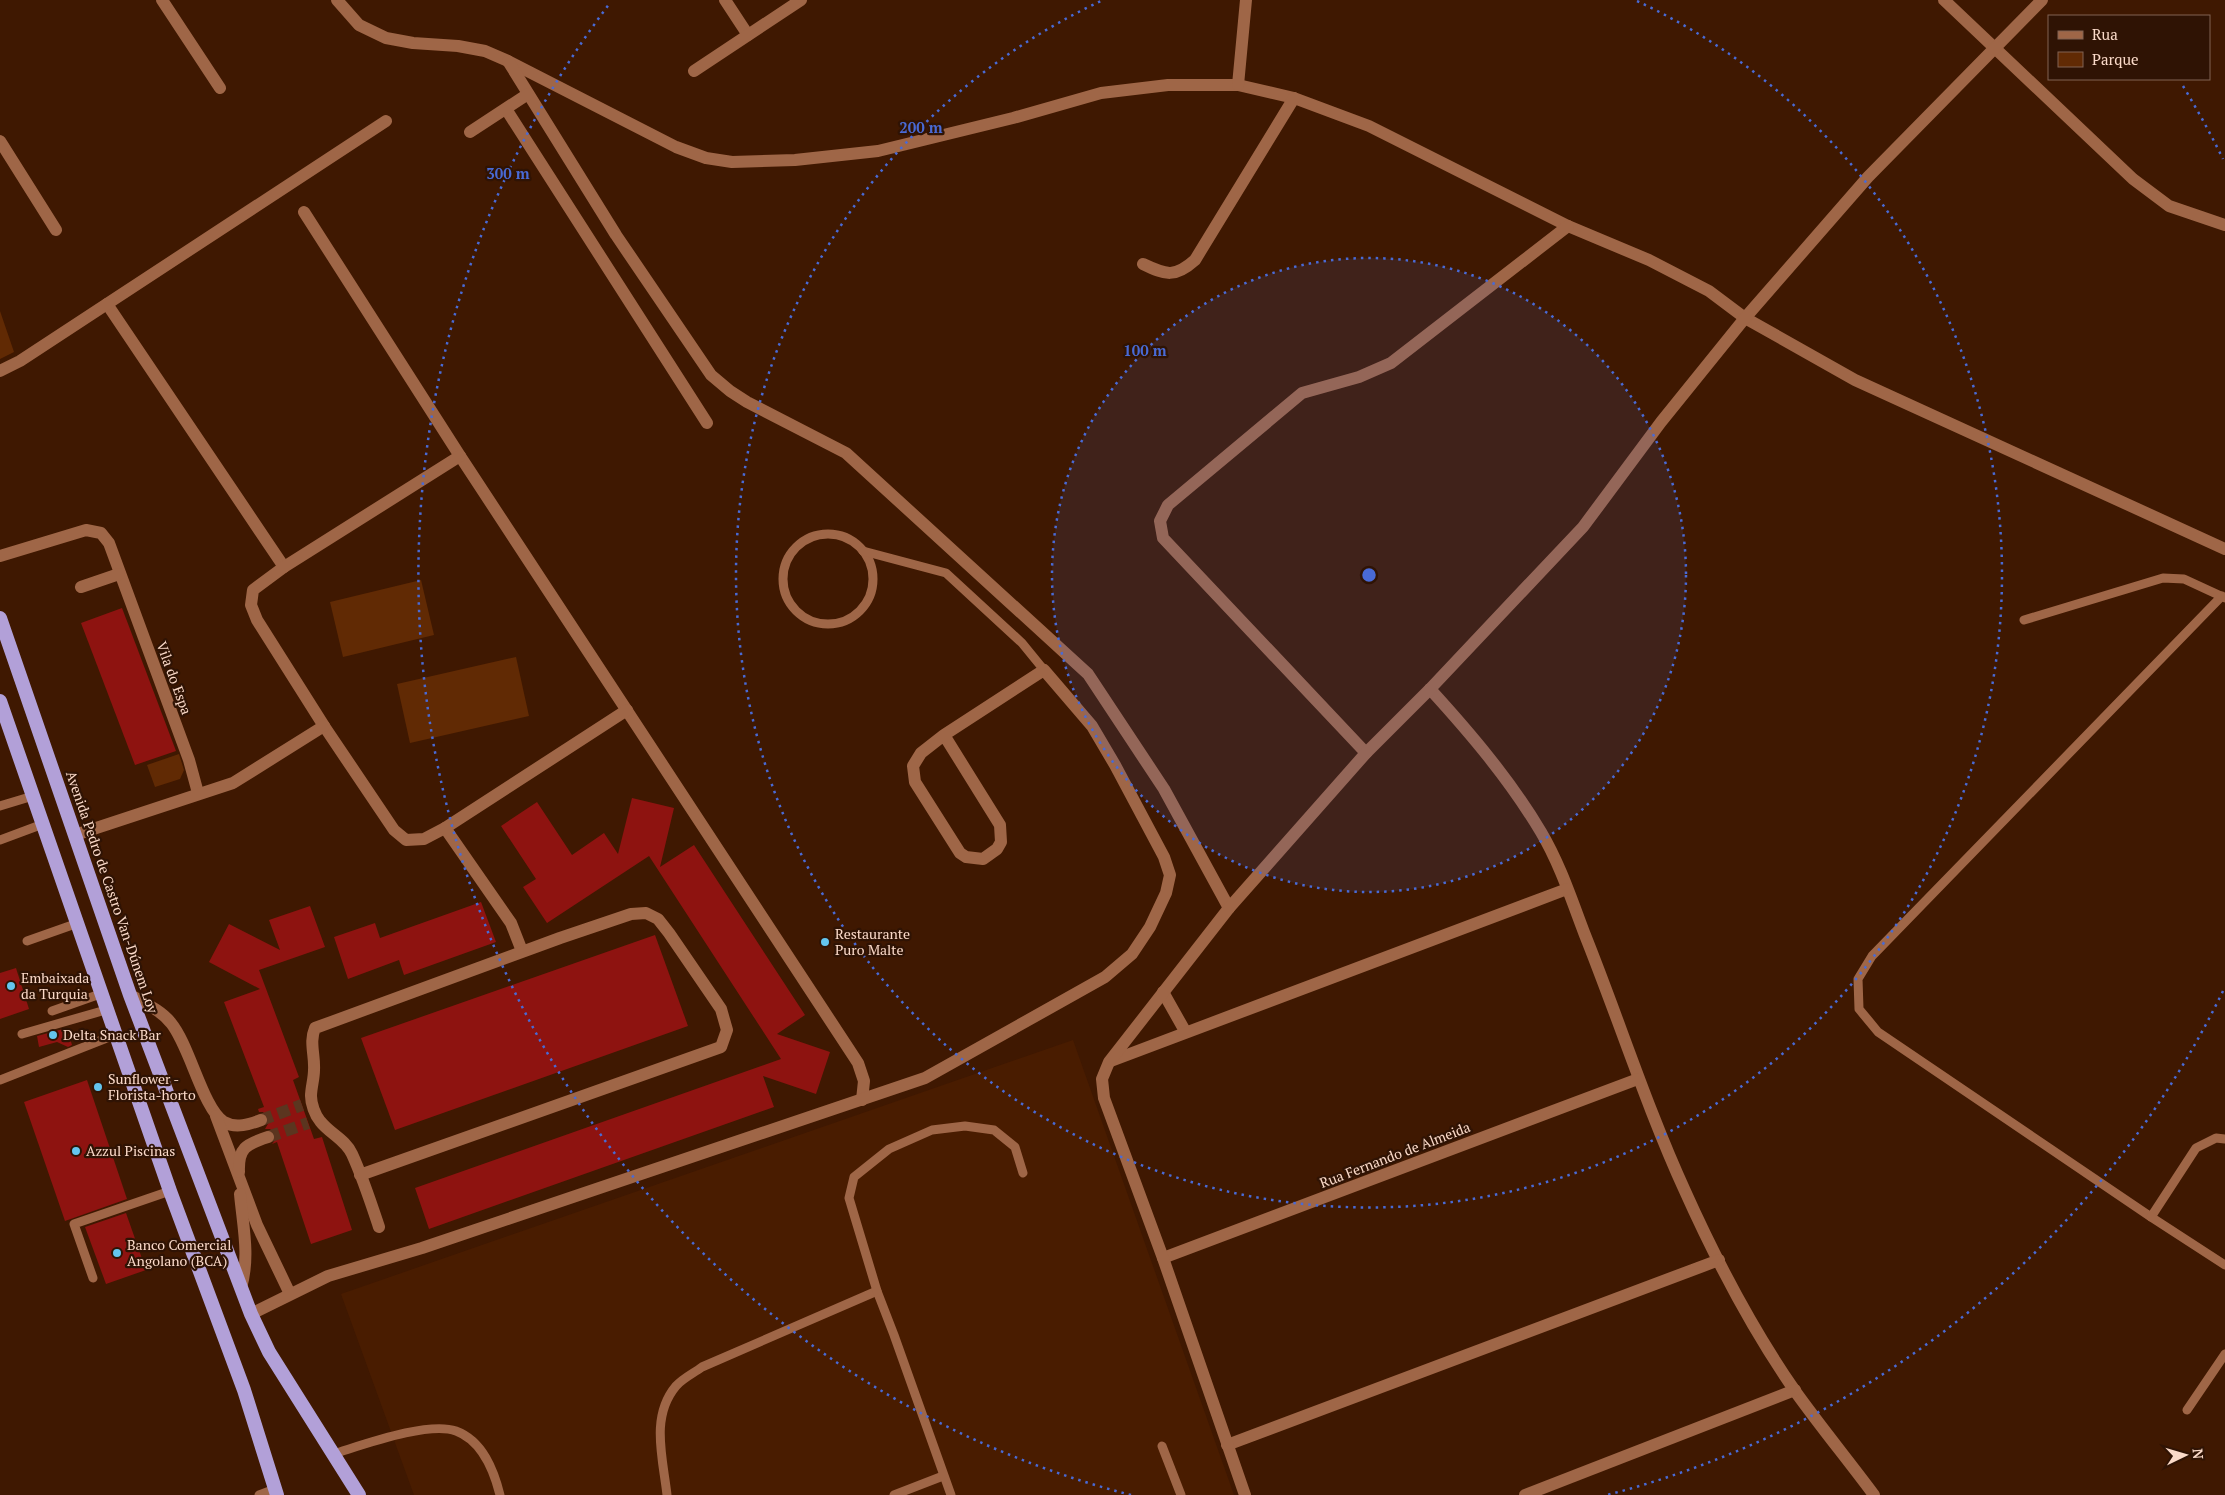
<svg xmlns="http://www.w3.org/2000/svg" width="2225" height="1495" font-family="'PT Serif',serif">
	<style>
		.built { fill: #491c00 }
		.green { fill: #612a04 }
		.building { fill: #8e1310 }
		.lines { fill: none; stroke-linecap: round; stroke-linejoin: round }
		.minor-tunnel { stroke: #5b351f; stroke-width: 12; stroke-dasharray: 12 6; stroke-linecap: butt }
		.service { stroke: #9f6647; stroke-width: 9 }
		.minor { stroke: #9f6647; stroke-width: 12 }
		.trunk { stroke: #b2a0d8; stroke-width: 14 }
		.ring { fill: none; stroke: #496ad5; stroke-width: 2.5; stroke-dasharray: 2.5 5 }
		.poi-dot { fill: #64c5ee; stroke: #2f1304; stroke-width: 2 }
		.labels { text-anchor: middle; stroke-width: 4.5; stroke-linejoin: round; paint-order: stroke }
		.street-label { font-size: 14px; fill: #fbdac9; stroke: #2f1304 }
		.poi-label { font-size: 14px; fill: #fbdac9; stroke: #2f1304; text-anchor: start }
		.centre { fill: #496ad5; stroke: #2f1304; stroke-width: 2.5 }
		.ring-label { font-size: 15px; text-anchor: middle; font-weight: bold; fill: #496ad5; stroke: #2f1304; stroke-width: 4.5; stroke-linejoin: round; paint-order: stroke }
	</style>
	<rect width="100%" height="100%" fill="#3f1801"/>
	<polygon class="built" points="1073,1040 1234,1495 414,1495 341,1294"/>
	<g class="green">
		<polygon points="0,311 14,352 0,359"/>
		<polygon points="421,580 434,635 343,657 330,602"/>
		<polygon points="516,657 529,716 410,743 397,684"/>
		<polygon points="179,754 184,770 180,779 155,787 147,765"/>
	</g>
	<g class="building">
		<polygon points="122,608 176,751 135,765 81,623"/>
		<polygon points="632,798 674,808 660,867 694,845 805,1015 777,1034 830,1052 816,1094 763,1076 774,1107 429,1229 415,1188 781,1059 649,856 547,923 523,887 536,879 501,826 537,802 572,855 604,833 618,854"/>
		<polygon points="481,902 496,942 404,975 399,960 348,979 334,937 375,923 380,938"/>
		<polygon points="310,906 325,947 259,970 299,1077 293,1080 314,1139 322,1137 352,1230 311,1244 277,1142 272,1144 276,1139 276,1134 270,1129 265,1129 269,1122 268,1117 263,1112 259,1112 258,1109 264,1107 224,1002 260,989 209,962 229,924 280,950 269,920"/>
		<polygon points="655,935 688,1026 395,1130 361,1038"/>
		<polygon points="16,968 29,1009 0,1019 0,973"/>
		<polygon points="67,1028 72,1045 68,1047 57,1042 39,1047 37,1036"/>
		<polygon points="87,1080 127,1199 65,1221 24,1102"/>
		<polygon points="126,1213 146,1270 106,1284 85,1227"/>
	</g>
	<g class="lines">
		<g class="minor-tunnel">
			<polyline points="261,1120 302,1105"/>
			<polyline points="268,1137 308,1123"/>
		</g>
		<g class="service">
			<circle cx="828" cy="579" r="45"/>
			<polyline points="863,551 946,573 1022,643 1044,670"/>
			<polyline points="2222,596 1872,956 1858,979 1859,1009 1878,1032 2151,1217 2196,1148 2216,1138 2225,1139"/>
			<polyline points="2024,620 2163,578 2184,579 2225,598"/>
			<polyline points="0,806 33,796"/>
			<polyline points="0,840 43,824"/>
			<polyline points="27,941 78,923"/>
			<polyline points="52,1011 103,993"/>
			<polyline points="22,1034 109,1009"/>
			<polyline points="0,1080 117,1034"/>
			<polyline points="2151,1217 2225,1265"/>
			<polyline points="93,1278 74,1224 170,1191"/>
			<polyline points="2187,1410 2225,1354"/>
			<polyline points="1162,1446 1181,1495"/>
			<path d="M 333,1454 C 363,1445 428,1421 456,1431 C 483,1441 494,1471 500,1495"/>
			<polyline points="259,1495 275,1489"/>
			<path d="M 667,1495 C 663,1458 650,1417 676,1386 C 683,1378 694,1373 702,1367 L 877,1291"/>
			<polyline points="894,1495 943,1476"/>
			<polyline points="951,1495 894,1335 877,1291 849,1198 854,1177 889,1149 932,1130 965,1126 994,1130 1015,1147 1023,1173"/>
		</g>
		<g class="minor">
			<polyline points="162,0 220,88"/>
			<polyline points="337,0 359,25 386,38 413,43 458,46 485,51 508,61 676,147 706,158 732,162 795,160 878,151 1013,118 1101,93 1168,85 1238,85 1294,98 1369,126 1568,226 1649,260 1709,291 1745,318 1855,380 2225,549"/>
			<polyline points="725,0 748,35"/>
			<polyline points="1944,0 2133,179 2169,206 2225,225"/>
			<polyline points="508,61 616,235 711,375 730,391 747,402 846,453 1088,674 1164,789 1229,908"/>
			<polyline points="694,71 801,0"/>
			<polyline points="1238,85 1246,0"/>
			<polyline points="506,109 707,423"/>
			<polyline points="470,132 528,94"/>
			<polyline points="0,141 56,230"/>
			<polyline points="304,212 460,456 858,1063 864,1081 862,1100"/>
			<path d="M 1143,264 C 1166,275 1175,278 1195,260 L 1294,98"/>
			<polyline points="107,304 284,567"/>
			<polyline points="0,371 20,361 386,121"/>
			<polyline points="460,456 284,567 253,590 251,605 257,620 324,726 394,830 406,840 424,839 445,828 627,710"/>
			<polyline points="0,556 86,530 101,533 109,543 189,760 198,793"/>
			<polyline points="81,587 119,574"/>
			<path d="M 1430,689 C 1471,734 1510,780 1541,832 C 1560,864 1572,901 1585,935 C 1619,1020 1647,1108 1685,1191 C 1716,1260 1752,1329 1795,1391 C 1820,1426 1848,1460 1874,1495"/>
			<polyline points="1366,753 1163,538 1160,521 1168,505 1302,393 1359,377 1391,363 1568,226"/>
			<polyline points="445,828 511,923 522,951"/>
			<polyline points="75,835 233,783 324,726"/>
			<polyline points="1163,992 1185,1031"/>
			<path d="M 130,995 C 144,1003 161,1010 171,1023 C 190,1046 203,1109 224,1122 C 236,1129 250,1124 261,1120"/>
			<polyline points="1111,1061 1567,889"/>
			<polyline points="216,1116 257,1225 290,1294"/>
			<path d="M 239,1172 C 238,1148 246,1144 268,1137"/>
			<path d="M 360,1175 L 721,1047 L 727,1030 L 721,1009 L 669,933 L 658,919 L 646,913 L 631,914 L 560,938 L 315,1028 C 309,1042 315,1055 314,1070 C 314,1079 311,1088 311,1096 C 311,1104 315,1115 320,1121 C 330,1134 345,1139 352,1154 C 363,1178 371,1203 379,1227"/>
			<path d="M 240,1194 C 243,1227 250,1256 241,1288"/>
			<polyline points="1163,1258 1638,1079"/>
			<polyline points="251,1314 328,1276 422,1248 925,1078 1105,977 1132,954 1150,927 1166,893 1170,875 1164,857 1115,765 1092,726 1044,670 944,735 921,753 913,766 915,782 960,853 966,857 983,859 997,849 1001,842 1000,825 944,735"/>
			<polyline points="1227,1445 1719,1260"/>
			<polyline points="1245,1495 1163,1258 1104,1098 1102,1079 1109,1062 1229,908 1366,753 1430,689 1583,527 1661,422 1745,318 1868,177 2042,0"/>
			<polyline points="1525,1495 1795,1390"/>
		</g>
		<g class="trunk">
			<polyline points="0,618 130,995 251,1314 269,1352 359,1495"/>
			<polyline points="0,701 170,1191 244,1390 277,1495"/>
		</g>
	</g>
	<circle cx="1369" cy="575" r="317" fill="#496ad5" fill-opacity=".12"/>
	<g class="ring">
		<circle cx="1369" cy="575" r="317"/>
		<path d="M1637 1A633 633 0 1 1 1101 1"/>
		<path d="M2223 991A950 950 0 0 1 1607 1495M1131 1495A950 950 0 0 1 610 3M2183 86A950 950 0 0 1 2223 159"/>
	</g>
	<g class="poi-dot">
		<circle cx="825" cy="942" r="5"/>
		<circle cx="11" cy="986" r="5"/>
		<circle cx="53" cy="1035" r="5"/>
		<circle cx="98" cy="1087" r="5"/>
		<circle cx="76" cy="1151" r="5"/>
		<circle cx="117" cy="1253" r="5"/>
	</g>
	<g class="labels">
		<g class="street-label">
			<text transform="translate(174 678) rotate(70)" y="5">Vila do Espa</text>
			<text transform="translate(112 892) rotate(71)" y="5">Avenida Pedro de Castro Van-Dúnem Loy</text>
			<text transform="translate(1395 1155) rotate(-21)" y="5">Rua Fernando de Almeida</text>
		</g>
		<g class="poi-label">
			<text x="835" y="939">Restaurante<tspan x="835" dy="16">Puro Malte</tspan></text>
			<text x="21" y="983">Embaixada<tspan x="21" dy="16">da Turquia</tspan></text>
			<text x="63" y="1040">Delta Snack Bar</text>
			<text x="108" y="1084">Sunflower -<tspan x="108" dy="16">Florista-horto</tspan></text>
			<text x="86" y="1156">Azzul Piscinas</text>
			<text x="127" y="1250">Banco Comercial<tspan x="127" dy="16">Angolano (BCA)</tspan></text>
		</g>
	</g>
	<circle cx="1369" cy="575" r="8" class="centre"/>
	<g class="ring-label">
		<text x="921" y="133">200 m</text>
		<text x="508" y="179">300 m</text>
		<text x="1145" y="356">100 m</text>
	</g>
	<rect x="2048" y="15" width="162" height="65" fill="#2f1304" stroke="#816353"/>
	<rect x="2058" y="31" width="25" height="8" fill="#9f6647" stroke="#816353"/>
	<text x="2092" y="40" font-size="15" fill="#fbdac9">Rua</text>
	<rect x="2058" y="52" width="25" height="15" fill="#612a04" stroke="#816353"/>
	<text x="2092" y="65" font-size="15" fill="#fbdac9">Parque</text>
	<g transform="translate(2185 1455) rotate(85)" stroke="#2f1304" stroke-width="4" paint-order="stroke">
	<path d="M0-4L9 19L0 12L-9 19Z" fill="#fbdac9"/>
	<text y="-8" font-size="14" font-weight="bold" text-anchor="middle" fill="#fbdac9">N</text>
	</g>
</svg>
